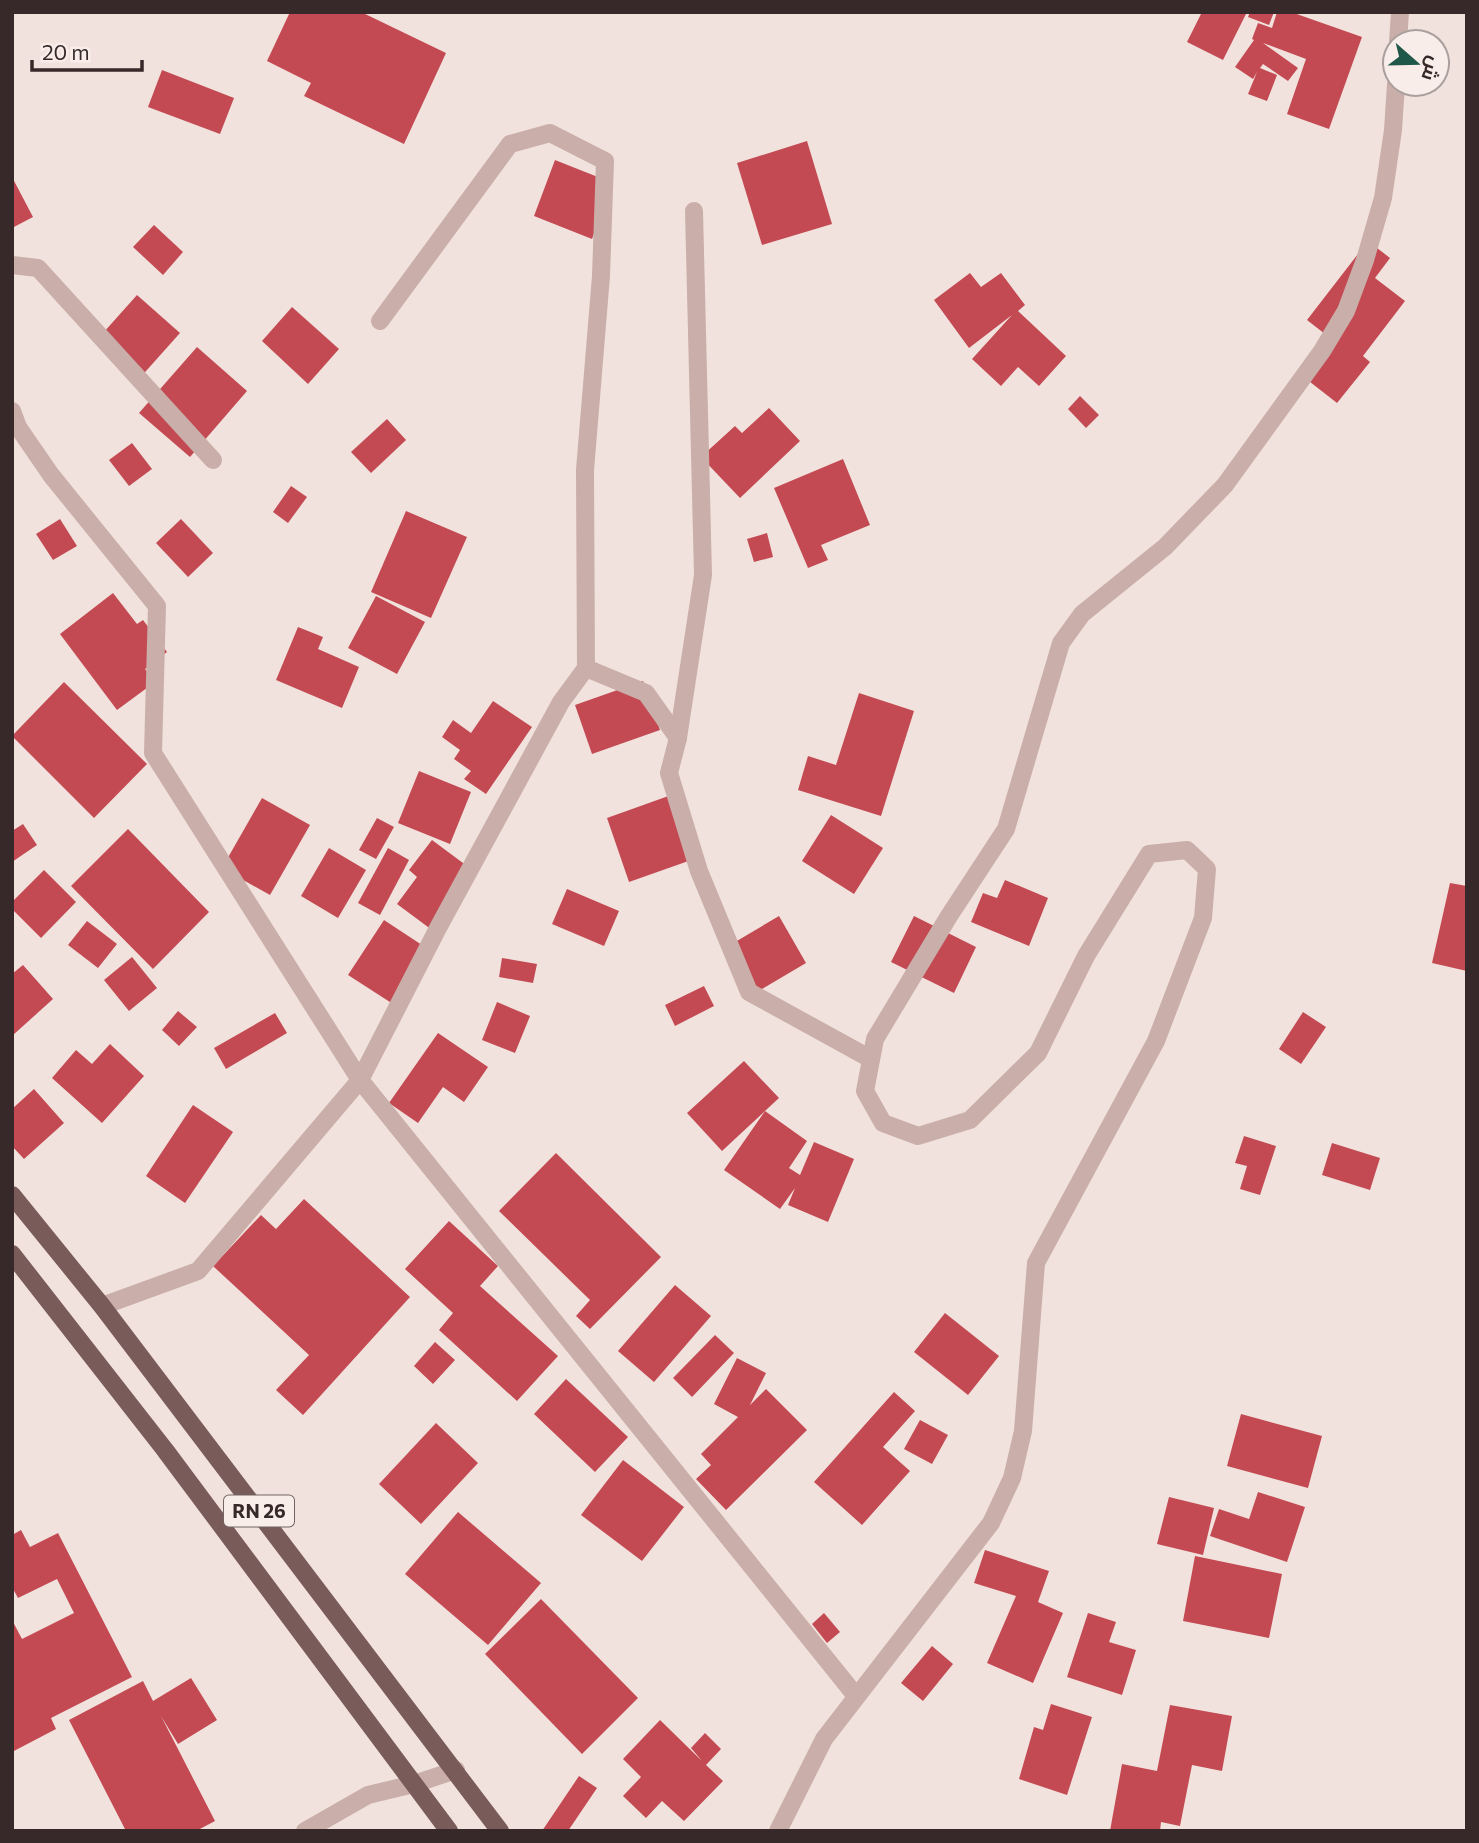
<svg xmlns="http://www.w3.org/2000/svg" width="1479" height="1843" font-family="Commissioner,Cairo,sans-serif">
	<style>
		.building { fill: #c34a53 }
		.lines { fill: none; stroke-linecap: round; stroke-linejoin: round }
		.service { stroke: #caaea9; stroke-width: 18 }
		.minor { stroke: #caaea9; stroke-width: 18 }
		.primary { stroke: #795b5a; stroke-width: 18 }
		.labels { text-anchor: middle; stroke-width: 7; stroke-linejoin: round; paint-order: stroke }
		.shield { fill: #f9edea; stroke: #716463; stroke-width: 2 }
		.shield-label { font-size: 19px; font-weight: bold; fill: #372929 }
	</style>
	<rect width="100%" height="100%" fill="#f2e2dd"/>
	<g class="building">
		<polygon points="290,12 361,12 446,53 404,144 304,96 311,83 267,61"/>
		<polygon points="1202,12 1247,12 1223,60 1187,42"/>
		<polygon points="1250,12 1274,12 1269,25 1248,17"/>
		<polygon points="1277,12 1291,12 1362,37 1329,129 1287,114 1306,59 1263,43 1298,68 1288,81 1263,64 1260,68 1277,75 1267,101 1248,94 1257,72 1253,79 1235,67 1254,40 1252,39 1258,23 1272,28"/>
		<polygon points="162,70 234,98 220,134 148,107"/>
		<polygon points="807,141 832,224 762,245 737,163"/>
		<polygon points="555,160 613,183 592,239 534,216"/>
		<polygon points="12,177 33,217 12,228"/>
		<polygon points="154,225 183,252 163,275 133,247"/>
		<polygon points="1368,241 1390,258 1375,278 1405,301 1363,356 1370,362 1337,403 1305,378 1334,341 1307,320"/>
		<polygon points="970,273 981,287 1001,273 1025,305 1018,311 1066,356 1039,386 1018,367 1001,386 972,359 1012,315 969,348 934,300"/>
		<polygon points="137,295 180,333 138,380 95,342"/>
		<polygon points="292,307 339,349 308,384 262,341"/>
		<polygon points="197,347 247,391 190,457 139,413"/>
		<polygon points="1080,396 1099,415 1086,428 1068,409"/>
		<polygon points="769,408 800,441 740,498 701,457 735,426 742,433"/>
		<polygon points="387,419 406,440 371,473 351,452"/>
		<polygon points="132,443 152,469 129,486 109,460"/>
		<polygon points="843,459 870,525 821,545 828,560 808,568 774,488"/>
		<polygon points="291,486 307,497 288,523 273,512"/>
		<polygon points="406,511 467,537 431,618 371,592"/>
		<polygon points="60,519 77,546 53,560 36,534"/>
		<polygon points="181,519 213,553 188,577 156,543"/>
		<polygon points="767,533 773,557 754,562 747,539"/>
		<polygon points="113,593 137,624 143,620 167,652 145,669 155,682 117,710 60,634"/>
		<polygon points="376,596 425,622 397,674 348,648"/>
		<polygon points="298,627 323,637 318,649 359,667 342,708 276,680"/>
		<polygon points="643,681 660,730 592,754 575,705"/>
		<polygon points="64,682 147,764 94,818 12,736"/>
		<polygon points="859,693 914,711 881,816 798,790 808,756 836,765"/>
		<polygon points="493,701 532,727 486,794 464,779 471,771 454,759 460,750 442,737 453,720 471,733"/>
		<polygon points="419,771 471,792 450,844 398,823"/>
		<polygon points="674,794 697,858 629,882 607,818"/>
		<polygon points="262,798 310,825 270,895 222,868"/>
		<polygon points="831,815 883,848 854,894 802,861"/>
		<polygon points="377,818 394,827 376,859 359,850"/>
		<polygon points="23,824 37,845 12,862 12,831"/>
		<polygon points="128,829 209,912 153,969 71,886"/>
		<polygon points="432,840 467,866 432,930 397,904 417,877 409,870"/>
		<polygon points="329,848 366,870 338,918 301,896"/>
		<polygon points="388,848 409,860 380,915 358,903"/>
		<polygon points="44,870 76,902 41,938 12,909 12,902"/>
		<polygon points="1005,880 1048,898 1029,946 971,922 983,893 997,898"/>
		<polygon points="1450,883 1467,886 1467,971 1432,963"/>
		<polygon points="567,889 619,911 604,946 552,924"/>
		<polygon points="779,916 806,963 757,992 730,945"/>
		<polygon points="914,916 976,947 954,993 891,962"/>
		<polygon points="384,920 428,949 393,1004 348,975"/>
		<polygon points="87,921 117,944 98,968 68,945"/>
		<polygon points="132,957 157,988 129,1011 104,980"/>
		<polygon points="502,958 537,964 533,983 499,977"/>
		<polygon points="23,965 53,999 12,1036 12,974"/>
		<polygon points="704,986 714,1006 675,1026 665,1005"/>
		<polygon points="497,1002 530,1016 515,1053 482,1040"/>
		<polygon points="178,1011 197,1027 179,1046 162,1030"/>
		<polygon points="1303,1012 1326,1027 1301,1064 1279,1049"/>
		<polygon points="275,1013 287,1033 226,1069 214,1048"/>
		<polygon points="438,1033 488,1067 464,1102 443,1087 418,1123 389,1103"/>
		<polygon points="110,1044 144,1076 102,1123 52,1078 76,1050 92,1064"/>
		<polygon points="744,1061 779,1098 722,1151 687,1113"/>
		<polygon points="34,1089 64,1123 24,1159 12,1146 12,1109"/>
		<polygon points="193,1105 233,1132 185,1203 146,1176"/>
		<polygon points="765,1111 807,1141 789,1168 800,1175 814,1142 854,1159 828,1222 788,1205 795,1188 780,1209 724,1170"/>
		<polygon points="1244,1136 1276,1146 1260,1195 1240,1189 1247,1166 1235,1163"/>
		<polygon points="1332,1143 1380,1158 1370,1190 1322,1175"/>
		<polygon points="556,1153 661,1257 590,1329 576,1316 590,1300 499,1211"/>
		<polygon points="304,1199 410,1297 303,1415 276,1390 309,1355 213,1266 261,1215 276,1229"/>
		<polygon points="449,1221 498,1266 480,1286 558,1356 517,1401 439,1330 453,1313 405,1269"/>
		<polygon points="675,1285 711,1316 654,1382 618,1351"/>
		<polygon points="945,1313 999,1356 968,1395 914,1352"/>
		<polygon points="715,1335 734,1353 692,1397 673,1378"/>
		<polygon points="435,1342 455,1360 433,1384 414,1366"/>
		<polygon points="737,1358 766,1373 750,1405 766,1389 807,1430 726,1510 696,1479 711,1465 701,1454 738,1417 714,1404"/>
		<polygon points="566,1379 628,1437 595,1472 534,1414"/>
		<polygon points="894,1392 915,1411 883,1447 910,1471 862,1525 814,1482"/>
		<polygon points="1241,1414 1322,1436 1308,1488 1227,1466"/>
		<polygon points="920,1420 948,1435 932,1464 904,1449"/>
		<polygon points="436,1423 478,1463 421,1524 379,1484"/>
		<polygon points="623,1460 684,1507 642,1561 581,1515"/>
		<polygon points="1258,1492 1305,1507 1287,1562 1210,1536 1219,1509 1249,1519"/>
		<polygon points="1169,1497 1214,1508 1203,1555 1157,1544"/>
		<polygon points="458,1512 541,1583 488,1645 405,1574"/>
		<polygon points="21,1530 30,1547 58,1533 132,1677 51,1718 56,1729 12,1752 12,1620 22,1639 74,1613 57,1579 18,1598 12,1587 12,1535"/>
		<polygon points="985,1550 1049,1571 1038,1602 1063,1613 1033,1683 987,1663 1016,1596 974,1583"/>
		<polygon points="1195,1556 1282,1574 1269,1638 1183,1621"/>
		<polygon points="541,1599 638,1698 582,1754 485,1654"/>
		<polygon points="824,1613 840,1632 827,1643 812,1624"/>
		<polygon points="1088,1613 1116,1622 1109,1642 1136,1650 1122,1695 1067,1677"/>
		<polygon points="932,1646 953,1664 923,1701 901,1683"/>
		<polygon points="191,1678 217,1720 178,1744 161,1716 215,1821 196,1831 126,1831 69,1720 143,1681 153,1701"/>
		<polygon points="1051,1704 1092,1717 1067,1795 1019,1779 1034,1727 1043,1730"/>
		<polygon points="1170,1705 1232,1716 1222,1771 1192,1765 1180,1826 1161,1822 1160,1831 1110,1831 1122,1764 1157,1771"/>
		<polygon points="660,1720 702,1761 691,1748 705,1733 721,1749 706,1765 723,1781 684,1821 662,1801 646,1818 623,1796 641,1777 623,1759"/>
		<polygon points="579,1776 597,1788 568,1831 542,1831"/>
	</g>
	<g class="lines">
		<g class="service">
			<polyline points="694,211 703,575 678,738 669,773 699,871 749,992 871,1059"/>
			<polyline points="12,265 38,268 213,460"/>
			<polyline points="380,321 510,144 550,133 605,161 601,276 585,470 586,668"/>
			<polyline points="12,411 18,427 51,475 157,606 153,753 360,1080 856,1696"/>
			<polyline points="102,1306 198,1271 360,1080 438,928 561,702 586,668 646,693 678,738"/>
		</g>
		<g class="minor">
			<polyline points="1398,42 1400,12"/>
			<polyline points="305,1831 368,1795 414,1784 456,1770"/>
			<polyline points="778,1831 824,1739 991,1523 1012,1478 1023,1431 1036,1263 1156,1041 1203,918 1207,869 1187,850 1149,854 1086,956 1038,1053 970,1120 918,1136 883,1123 865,1091 875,1039 949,916 1006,829 1061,643 1082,614 1165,547 1225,485 1322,351 1346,311 1365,260 1383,198 1393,130 1396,84"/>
		</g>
		<g class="primary">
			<polyline points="12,1195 102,1306 500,1831"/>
			<polyline points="12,1254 165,1450 449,1831"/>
		</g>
	</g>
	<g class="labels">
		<rect class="shield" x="224" y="1495.5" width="70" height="31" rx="5"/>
		<g class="shield-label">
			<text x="259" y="1518">RN 26</text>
		</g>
	</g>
	<rect width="1479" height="1843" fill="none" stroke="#372929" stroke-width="28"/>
	<g transform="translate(1416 63) rotate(110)"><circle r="33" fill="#f9edea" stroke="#ab9f9d" stroke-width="2"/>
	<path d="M0-5L12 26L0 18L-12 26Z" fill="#1f5849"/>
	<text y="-10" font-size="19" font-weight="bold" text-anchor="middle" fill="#372929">ش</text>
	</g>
	<path d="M32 60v10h110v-10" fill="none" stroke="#372929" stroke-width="3.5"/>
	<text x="42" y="60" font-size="21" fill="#372929" stroke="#f9edea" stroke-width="5" paint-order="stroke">20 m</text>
</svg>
